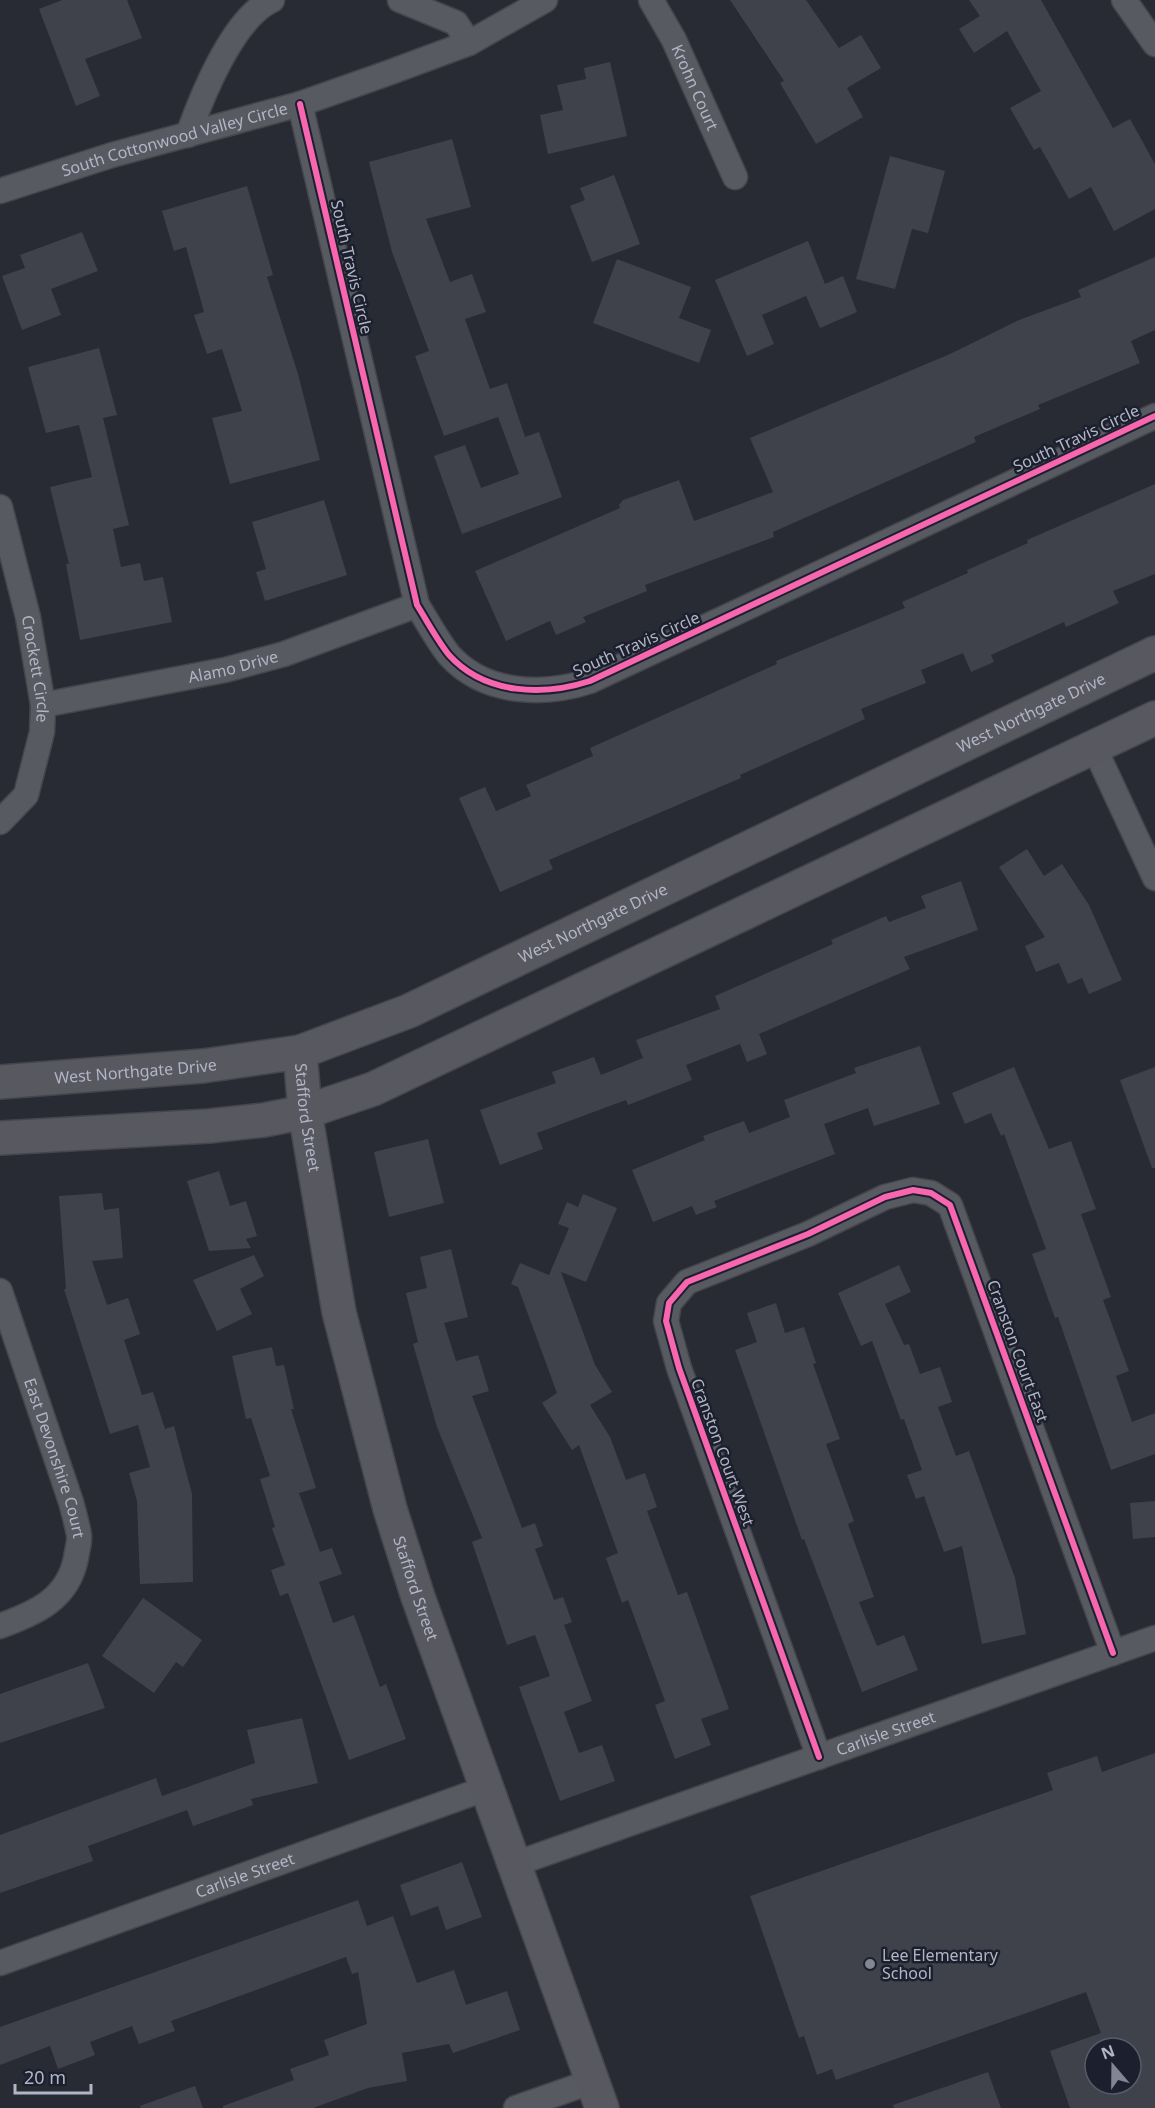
<svg xmlns="http://www.w3.org/2000/svg" width="1155" height="2108" font-family="'Noto Sans',sans-serif">
	<style>
		.building { fill: #3f424a; fill-rule: evenodd }
		.lines { fill: none; stroke-linecap: round; stroke-linejoin: round }
		.street-casing { stroke: #44464d; stroke-width: 27 }
		.secondary-casing { stroke: #44464d; stroke-width: 36 }
		.street { stroke: #585a62; stroke-width: 24 }
		.secondary { stroke: #575860; stroke-width: 33 }
		.cycleway-casing { stroke: #1c202e; stroke-width: 10 }
		.cycleway { stroke: #f766af; stroke-width: 6 }
		.poi-dot { fill: #828592; stroke: #1c202e; stroke-width: 2 }
		.labels { text-anchor: middle; stroke-width: 5; stroke-linejoin: round; paint-order: stroke }
		.street-label { font-size: 16px; fill: #b2b5c5; stroke: #1c202e }
		.poi-label { font-size: 16px; fill: #b2b5c5; stroke: #1c202e; text-anchor: start }
	</style>
	<rect width="100%" height="100%" fill="#282b33"/>
	<g class="building">
		<polygon points="62,0 127,0 142,38 85,59 100,96 76,106 39,9"/>
		<polygon points="730,0 806,0 839,48 861,35 881,68 847,88 863,117 816,144 780,83 784,81"/>
		<polygon points="969,0 1041,0 1113,128 1130,119 1155,164 1155,209 1114,231 1091,187 1069,199 1040,147 1034,150 1010,108 1041,91 1007,31 974,53 959,29 980,16"/>
		<polygon points="610,62 627,136 548,154 540,115 563,110 557,85 586,79 584,68"/>
		<polygon points="452,139 471,207 426,219 450,282 472,274 486,312 465,319 490,389 507,383 525,437 539,432 562,497 462,534 434,456 465,445 481,488 519,474 498,417 444,436 415,356 429,351 392,252 369,162"/>
		<polygon points="890,156 945,171 928,233 912,229 895,289 856,279"/>
		<polygon points="614,175 640,244 592,262 570,206 585,200 580,188"/>
		<polygon points="247,186 273,275 267,277 298,374 320,460 230,484 212,418 242,411 222,349 207,354 194,315 204,312 186,247 174,251 162,211"/>
		<polygon points="82,232 98,271 51,289 61,315 22,330 2,276 25,268 20,255"/>
		<polygon points="808,241 825,284 843,276 857,312 820,328 806,296 762,315 774,344 747,356 715,280"/>
		<polygon points="1155,257 1155,330 1131,341 1140,363 1038,405 1040,409 974,437 976,442 773,532 774,537 645,585 647,591 583,617 586,622 556,635 550,621 506,641 475,571 620,508 619,505 623,500 679,480 694,521 773,492 750,438 950,354 1019,320 1081,297 1078,290"/>
		<polygon points="617,259 691,287 679,318 711,330 699,363 593,323"/>
		<polygon points="99,348 117,415 103,418 129,525 113,529 121,567 140,563 144,581 163,577 172,622 80,640 66,564 69,564 50,487 92,477 79,425 46,433 28,367"/>
		<polygon points="1155,484 1155,574 1113,591 1119,603 1066,627 1064,622 991,655 994,662 971,672 963,653 921,670 926,683 861,709 865,719 740,775 741,778 549,860 553,869 500,892 459,798 485,787 496,811 531,796 526,785 593,756 590,748 777,664 776,661 905,608 902,602 968,573 967,570 1028,543 1027,540"/>
		<polygon points="324,500 347,575 265,601 256,572 266,569 252,522"/>
		<polygon points="1027,849 1044,876 1062,864 1089,905 1122,980 1089,994 1082,978 1068,984 1059,963 1036,972 1025,946 1045,937 999,867"/>
		<polygon points="961,881 978,930 904,957 910,969 759,1034 767,1054 747,1062 740,1044 686,1065 692,1080 628,1105 626,1100 537,1133 543,1149 500,1165 480,1110 556,1083 552,1072 594,1057 601,1075 643,1058 636,1040 720,1009 715,996 833,944 831,940 886,916 889,922 926,908 921,896"/>
		<polygon points="920,1046 940,1104 874,1126 868,1108 824,1124 835,1154 714,1201 717,1207 696,1215 692,1206 653,1222 632,1170 705,1140 703,1136 744,1121 749,1133 790,1117 784,1100 856,1073 854,1068"/>
		<polygon points="1014,1067 1049,1149 1071,1141 1096,1209 1081,1214 1111,1297 1103,1300 1129,1371 1116,1376 1132,1422 1155,1413 1155,1454 1111,1470 1058,1317 1055,1318 1032,1254 1046,1249 1004,1134 1001,1136 991,1113 965,1124 952,1093"/>
		<polygon points="1155,1067 1155,1168 1152,1168 1120,1080"/>
		<polygon points="428,1139 444,1203 389,1217 374,1152"/>
		<polygon points="219,1171 230,1206 246,1201 257,1236 246,1239 251,1248 209,1251 187,1181"/>
		<polygon points="102,1193 104,1210 119,1208 123,1258 92,1261 107,1305 128,1298 140,1334 124,1340 142,1395 153,1392 165,1429 174,1426 192,1494 193,1582 140,1584 137,1501 129,1473 150,1467 138,1425 110,1434 64,1289 66,1289 59,1196"/>
		<polygon points="583,1194 617,1208 586,1282 561,1272 595,1365 612,1392 590,1405 610,1437 626,1480 645,1473 657,1507 647,1511 678,1595 687,1592 729,1709 701,1719 711,1745 675,1759 655,1705 665,1701 628,1600 622,1603 606,1558 618,1553 579,1445 572,1450 542,1403 557,1393 518,1287 511,1284 520,1263 549,1275 569,1228 558,1224 567,1202 578,1207"/>
		<polygon points="451,1249 468,1317 444,1323 456,1361 478,1355 489,1391 472,1396 522,1528 535,1523 543,1546 535,1549 554,1600 563,1597 572,1622 564,1625 592,1701 564,1712 579,1753 602,1745 615,1781 560,1801 519,1687 550,1676 535,1635 507,1645 472,1542 482,1538 437,1427 413,1344 418,1342 406,1293 427,1288 420,1257"/>
		<polygon points="254,1255 264,1276 240,1289 252,1314 217,1331 193,1280"/>
		<polygon points="899,1265 911,1292 885,1304 904,1345 909,1344 920,1374 940,1367 952,1402 938,1407 956,1456 969,1451 1015,1578 1026,1634 982,1644 962,1546 944,1552 924,1496 916,1499 907,1475 922,1470 904,1419 901,1420 872,1341 861,1346 838,1293"/>
		<polygon points="776,1303 785,1333 804,1327 816,1363 813,1364 840,1439 826,1444 854,1521 848,1524 874,1597 859,1602 877,1646 904,1635 918,1670 862,1692 804,1539 802,1540 735,1350 757,1342 747,1313"/>
		<polygon points="272,1347 276,1366 284,1365 294,1409 291,1409 316,1488 299,1493 320,1552 332,1548 342,1574 319,1582 333,1623 354,1615 380,1687 386,1684 406,1739 349,1760 288,1593 280,1596 271,1570 285,1565 272,1528 275,1527 260,1479 270,1476 251,1418 246,1419 232,1356"/>
		<polygon points="1155,1501 1155,1537 1133,1539 1130,1503"/>
		<polygon points="143,1598 202,1640 183,1667 176,1662 154,1693 102,1656"/>
		<polygon points="88,1663 105,1708 0,1743 0,1694"/>
		<polygon points="302,1718 318,1783 251,1799 253,1805 193,1826 187,1810 88,1846 93,1861 0,1893 0,1835 156,1778 162,1796 255,1763 247,1730"/>
		<path d="M 1155,1753 L 1155,2108 L 1070,2108 L 1050,2051 L 1101,2033 L 1086,1992 L 836,2080 L 832,2069 L 817,2075 L 804,2036 L 799,2038 L 750,1896 L 1053,1790 L 1047,1773 L 1097,1756 L 1102,1772 ZM 1095,2048 L 1131,2048 L 1131,2084 L 1095,2084 Z"/>
		<polygon points="462,1862 482,1917 446,1930 438,1906 411,1916 400,1885"/>
		<polygon points="358,1900 367,1926 393,1916 417,1983 454,1970 466,2005 507,1991 520,2030 453,2053 449,2044 402,2053 407,2081 368,2088 313,2108 223,2108 223,2106 294,2080 290,2069 329,2055 324,2040 367,2024 358,1972 352,1974 346,1957 171,2021 175,2031 139,2044 132,2026 90,2042 95,2055 58,2069 50,2046 0,2065 0,2027"/>
		<polygon points="988,2072 1001,2108 894,2108 893,2105"/>
		<polygon points="195,2086 203,2108 141,2108 140,2106"/>
	</g>
	<g class="lines">
		<g class="street-casing">
			<g id="street">
				<polyline points="400,0 456,23 469,43"/>
				<path id="s1" d="M 651,0 L 674,40 L 735,177"/>
				<polyline points="1124,0 1155,44"/>
				<path d="M 300,104 L 417,605 C 427,621 437,640 449,655 C 485,695 544,696 590,681 L 1155,416"/>
				<path d="M 188,135 C 202,96 233,18 272,0"/>
				<path id="s2" d="M 0,191 L 112,155 L 300,104 L 388,73 L 469,43 L 545,0"/>
				<path id="s3" d="M 0,507 L 28,617 L 43,705 L 42,732 L 26,795 L 0,822"/>
				<path id="s4" d="M 43,705 L 225,670 L 284,654 L 417,605"/>
				<polyline points="1094,747 1155,878"/>
				<path id="s5" d="M 0,1291 L 71,1502 C 74,1513 77,1524 79,1535 C 80,1542 77,1550 76,1558 C 68,1599 36,1613 0,1626"/>
				<polyline points="819,1757 679,1368 666,1321 669,1303 687,1282 808,1234 885,1197 913,1190 931,1193 950,1205 1113,1653"/>
				<path id="s6" d="M 515,1864 L 1155,1638"/>
				<path id="s7" d="M 0,1963 L 487,1788"/>
				<polyline points="516,2108 593,2081"/>
			</g>
		</g>
		<g class="secondary-casing">
			<g id="secondary">
				<path id="s8" d="M 300,1052 L 305,1112 L 339,1312 L 390,1509 L 418,1597 L 602,2108"/>
				<path id="s9" d="M 0,1082 L 203,1066 L 300,1052 L 409,1011 L 1155,653"/>
				<polyline points="0,1138 209,1126 264,1120 305,1112 373,1089 1155,718"/>
			</g>
		</g>
		<use href="#street" class="street"/>
		<use href="#secondary" class="secondary"/>
		<g class="cycleway-casing">
			<g id="cycleway">
				<path d="M 300,104 L 417,605 C 427,621 437,640 449,655 C 485,695 544,696 590,681 L 1155,416"/>
				<polyline points="819,1757 679,1368 666,1321 669,1303 687,1282 808,1234 885,1197 913,1190 931,1193 950,1205 1113,1653"/>
			</g>
		</g>
		<use href="#cycleway" class="cycleway"/>
	</g>
	<circle class="poi-dot" cx="870" cy="1964" r="6"/>
	<g class="labels">
		<g class="street-label">
			<text dy="6" stroke="none"><textPath href="#s1" startOffset="98">Krohn Court</textPath></text>
			<text dy="6" stroke="none"><textPath href="#s2" startOffset="182">South Cottonwood Valley Circle</textPath></text>
			<text transform="translate(352 267) rotate(77)" y="6">South Travis Circle</text>
			<text transform="translate(1076 438) rotate(-25)" y="6">South Travis Circle</text>
			<text transform="translate(636 644) rotate(-24)" y="6">South Travis Circle</text>
			<text dy="6" stroke="none"><textPath href="#s4" startOffset="194">Alamo Drive</textPath></text>
			<text dy="6" stroke="none"><textPath href="#s3" startOffset="166">Crockett Circle</textPath></text>
			<text dy="6" stroke="none"><textPath href="#s9" startOffset="1108">West Northgate Drive</textPath></text>
			<text dy="6" stroke="none"><textPath href="#s9" startOffset="622">West Northgate Drive</textPath></text>
			<text dy="6" stroke="none"><textPath href="#s9" startOffset="136">West Northgate Drive</textPath></text>
			<text dy="6" stroke="none"><textPath href="#s8" startOffset="66">Stafford Street</textPath></text>
			<text transform="translate(1018 1351) rotate(70)" y="6">Cranston Court East</text>
			<text transform="translate(723 1452) rotate(70)" y="6">Cranston Court West</text>
			<text dy="6" stroke="none"><textPath href="#s5" startOffset="176">East Devonshire Court</textPath></text>
			<text dy="6" stroke="none"><textPath href="#s8" startOffset="550">Stafford Street</textPath></text>
			<text dy="6" stroke="none"><textPath href="#s6" startOffset="393">Carlisle Street</textPath></text>
			<text dy="6" stroke="none"><textPath href="#s7" startOffset="260">Carlisle Street</textPath></text>
		</g>
		<g class="poi-label">
			<text x="882" y="1961">Lee Elementary<tspan x="882" dy="18">School</tspan></text>
		</g>
	</g>
	<g transform="translate(1113 2066) rotate(340)"><circle r="28" fill="#1c202e" stroke="#585c6a" stroke-width="1.5"/>
	<path d="M0-4.5L10 22L0 15L-10 22Z" fill="#828592"/>
	<text y="-9" font-size="16" font-weight="bold" text-anchor="middle" fill="#b2b5c5">N</text>
	</g>
	<path d="M15 2084v9h76v-9" fill="none" stroke="#b2b5c5" stroke-width="3"/>
	<text x="24" y="2084" font-size="18" fill="#b2b5c5" stroke="#1c202e" stroke-width="4.5" paint-order="stroke">20 m</text>
</svg>
